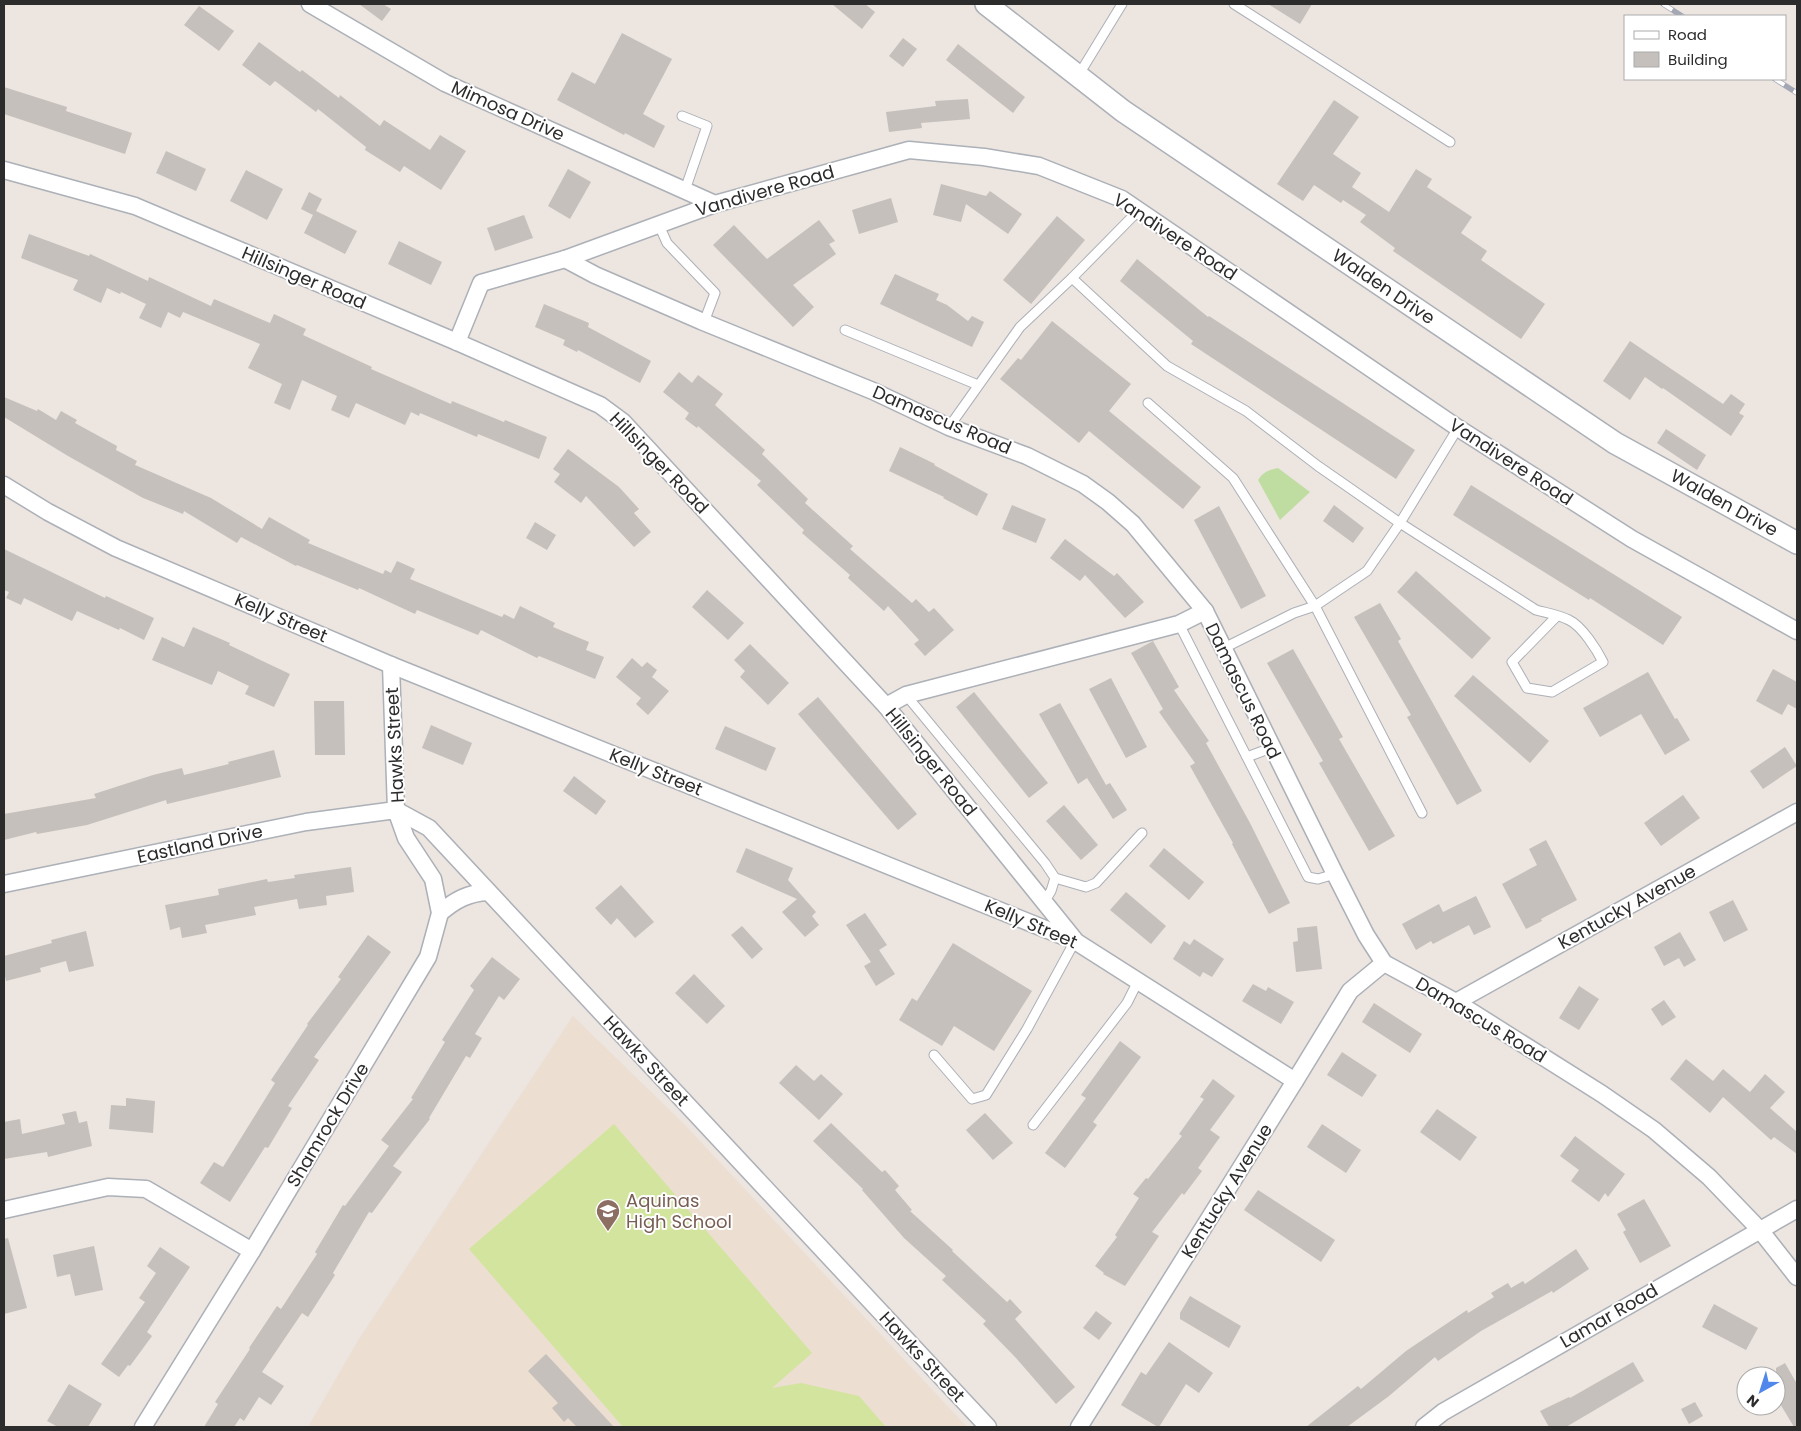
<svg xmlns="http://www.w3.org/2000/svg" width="1801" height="1431" font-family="Poppins,sans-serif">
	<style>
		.education { fill: #ecded1 }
		.green { fill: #c0dda1 }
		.pitch { fill: #d2e49e }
		.building { fill: #c5c0bb }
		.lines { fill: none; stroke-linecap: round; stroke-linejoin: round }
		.service-casing { stroke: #acb0b7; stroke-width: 11 }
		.minor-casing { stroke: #acb0b7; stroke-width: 19 }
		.tertiary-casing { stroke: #acb0b7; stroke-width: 24 }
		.service { stroke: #fff; stroke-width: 9 }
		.minor { stroke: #fff; stroke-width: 16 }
		.tertiary { stroke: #fff; stroke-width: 21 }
		.rail-casing { stroke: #a3a8b4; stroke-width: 5.5 }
		.rail { stroke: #fff; stroke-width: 4; stroke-dasharray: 11; stroke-linecap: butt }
		.labels { text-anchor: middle; stroke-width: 4; stroke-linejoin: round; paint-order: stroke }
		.street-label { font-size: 18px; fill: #2c2c2c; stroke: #fff }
		.education-label { font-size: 18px; fill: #785e54; stroke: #fff; text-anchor: start }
	</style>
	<rect width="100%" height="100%" fill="#ece5e0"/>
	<polygon class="education" points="573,1016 684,1124 967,1427 308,1427 359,1339"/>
	<path class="green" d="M 1278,468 L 1310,492 L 1280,520 L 1258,480 C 1263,472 1268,470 1278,468 Z"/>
	<polygon class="pitch" points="614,1124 812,1353 772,1388 801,1383 859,1396 886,1427 623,1427 469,1249"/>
	<g class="building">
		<polygon points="359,4 383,4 391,9 382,21"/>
		<polygon points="832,4 865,4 875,12 862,29"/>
		<polygon points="1268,4 1312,4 1300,24"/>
		<polygon points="199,6 234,31 219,51 184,25"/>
		<polygon points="622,33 672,59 643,114 665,126 654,148 625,133 624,135 557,100 572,72 595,84"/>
		<polygon points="903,38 917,49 903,67 889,56"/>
		<polygon points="259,42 300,72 302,70 339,98 340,95 380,126 384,120 430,150 440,135 466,151 441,190 404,166 400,172 365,150 366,147 318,109 316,112 275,81 270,86 242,65"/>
		<polygon points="958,44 1025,97 1013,113 946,60"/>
		<polygon points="4,87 67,107 66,111 132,133 125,154 4,114"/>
		<polygon points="968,99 970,119 921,123 922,128 889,132 886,112 936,106 935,101"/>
		<polygon points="1334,100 1359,117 1333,154 1361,173 1352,187 1389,212 1416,169 1432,179 1427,187 1472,217 1461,233 1487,251 1481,260 1545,304 1521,339 1393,251 1395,248 1360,222 1366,215 1343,200 1341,203 1314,185 1303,201 1277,184"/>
		<polygon points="166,151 206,169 196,191 156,173"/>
		<polygon points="568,169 591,182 570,219 548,206"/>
		<polygon points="246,170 283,189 267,220 230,201"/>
		<polygon points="941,184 986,196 990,191 1022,214 1008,234 966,204 961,222 933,215"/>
		<polygon points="309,192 322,199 316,211 357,231 345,254 304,233 313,215 301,209"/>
		<polygon points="891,198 898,222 859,234 852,210"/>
		<polygon points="524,215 533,238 495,251 487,228"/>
		<polygon points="1057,216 1085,240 1031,304 1003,280"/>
		<polygon points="819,220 835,241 829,244 836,254 793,285 814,307 793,327 713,245 734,225 767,259"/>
		<polygon points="29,234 89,256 90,254 148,281 149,277 211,306 214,299 270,323 274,314 306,329 303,335 372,367 371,369 451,404 452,401 504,422 505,420 547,437 539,459 478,434 477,437 420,413 419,416 411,412 405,425 356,403 349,418 331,410 337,396 302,380 290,410 274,403 282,384 248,368 260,344 183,312 180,318 168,312 161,328 139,318 146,304 121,292 120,294 107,288 101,303 73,290 78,280 21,258"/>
		<polygon points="399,241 442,262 431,285 388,264"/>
		<polygon points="1137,259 1208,317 1209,316 1415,450 1396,479 1191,344 1193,341 1120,281"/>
		<polygon points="895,274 939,294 936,300 947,305 968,321 972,316 984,322 972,347 880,304"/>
		<polygon points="544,304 589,323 588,327 651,361 640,383 578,350 577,352 563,345 565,340 535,327"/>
		<polygon points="1052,321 1131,384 1109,411 1201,487 1183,509 1089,431 1079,443 1000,379 1018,358 1021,360"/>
		<polygon points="1630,341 1723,404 1731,394 1745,404 1739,413 1744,416 1731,436 1663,388 1662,389 1645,377 1630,400 1603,381"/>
		<polygon points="679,372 692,383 698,375 723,394 715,405 765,450 762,454 808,499 805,503 853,546 850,549 912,603 916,599 929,612 934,608 954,630 925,656 914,644 919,640 888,606 884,611 848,578 850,575 802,533 804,530 757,485 761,481 698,426 697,428 685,419 689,413 663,392"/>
		<polygon points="4,397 37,411 38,409 56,420 61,411 77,420 75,423 117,446 116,450 137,461 135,465 211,498 262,529 269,517 310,540 308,543 383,574 385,570 391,573 397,561 415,569 410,579 502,617 504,614 514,619 520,606 555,623 553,627 589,642 586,650 604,657 595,679 539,656 537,658 481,630 478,635 417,610 415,614 359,588 358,590 297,565 296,566 241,537 237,543 184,511 183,514 143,498 68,456 4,417"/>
		<polygon points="1666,429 1706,455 1697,470 1657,443"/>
		<polygon points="900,447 935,464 934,465 988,494 977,516 943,498 944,497 889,471"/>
		<polygon points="568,449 619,487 639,509 634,513 651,532 634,547 586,496 581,503 554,482 560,474 553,469"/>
		<polygon points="1471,485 1682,617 1663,645 1590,598 1589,600 1453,515"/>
		<polygon points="1012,505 1046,519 1036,543 1002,529"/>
		<polygon points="1334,505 1364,528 1353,543 1323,521"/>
		<polygon points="1219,506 1266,596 1241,609 1194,520"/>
		<polygon points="535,522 556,535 547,550 526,538"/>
		<polygon points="1065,539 1114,576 1117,573 1144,602 1125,618 1085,575 1080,581 1050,558"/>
		<polygon points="4,549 105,598 106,596 154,618 144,640 120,628 119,630 77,611 72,621 24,598 21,605 6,598 9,592 4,590"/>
		<polygon points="1416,571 1491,638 1472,659 1397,592"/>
		<polygon points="707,590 744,623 728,640 692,607"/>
		<polygon points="1380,603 1401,639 1398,641 1482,791 1457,805 1407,717 1411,715 1354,617"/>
		<polygon points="193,627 230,643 229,645 290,674 274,707 245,694 249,686 218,671 212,685 152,660 162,637 184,647"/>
		<polygon points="1153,641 1179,687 1174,690 1209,741 1206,743 1250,823 1290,903 1269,914 1232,844 1233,843 1190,766 1195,763 1159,712 1163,709 1131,653"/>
		<polygon points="750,644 789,683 768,705 740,677 745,671 734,660"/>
		<polygon points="1293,649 1343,737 1339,739 1395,836 1369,851 1319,763 1323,761 1267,663"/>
		<polygon points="632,658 642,667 647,662 657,670 652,677 669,691 648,715 636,704 641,698 616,677"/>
		<polygon points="1773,669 1797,682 1797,709 1788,704 1782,715 1756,701"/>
		<polygon points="1648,672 1675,719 1677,718 1690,740 1665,755 1641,714 1600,737 1583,708"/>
		<polygon points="1473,675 1549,741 1530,763 1454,696"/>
		<polygon points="1111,678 1147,747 1126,758 1089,689"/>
		<polygon points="974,692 1048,783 1029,798 956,707"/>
		<polygon points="818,697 917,814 898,830 798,714"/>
		<polygon points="314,701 344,701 345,755 315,755"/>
		<polygon points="1060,703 1106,785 1110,783 1127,810 1113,819 1087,778 1078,784 1039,714"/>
		<polygon points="431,725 472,743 463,765 422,748"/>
		<polygon points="725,726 776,748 766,771 715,749"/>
		<polygon points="1785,747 1797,766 1763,789 1750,771"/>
		<polygon points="274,750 281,777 167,804 166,800 87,825 37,834 36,832 4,840 4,814 96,798 94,794 153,775 182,768 184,775 229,764 228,762"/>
		<polygon points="574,776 606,801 596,815 563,791"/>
		<polygon points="1683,795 1700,818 1661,846 1644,823"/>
		<polygon points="1064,805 1098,845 1081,860 1046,821"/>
		<polygon points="1546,840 1577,900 1541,919 1542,921 1526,929 1502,884 1537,865 1529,849"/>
		<polygon points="746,848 793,868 788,880 816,912 812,916 819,925 805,937 782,912 797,899 736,872"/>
		<polygon points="1164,848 1204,882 1189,900 1149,866"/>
		<polygon points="351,867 354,892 326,896 327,905 299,909 297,899 254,907 256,915 205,925 207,933 182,938 180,927 170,930 165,905 219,895 218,889 267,879 268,882 295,878 294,875"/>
		<polygon points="621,885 654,922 635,938 617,918 611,925 595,908"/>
		<polygon points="1126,892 1166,926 1151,944 1110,910"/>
		<polygon points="1476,896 1491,927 1474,935 1469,925 1433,944 1431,941 1416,950 1402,924 1439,904 1443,912"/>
		<polygon points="1733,900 1748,930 1724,942 1709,912"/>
		<polygon points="865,913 887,945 879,950 895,974 876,986 864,966 871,962 846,925"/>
		<polygon points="742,926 763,949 752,959 731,935"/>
		<polygon points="1317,926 1322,969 1296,972 1293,942 1298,941 1297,928"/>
		<polygon points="86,931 94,966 69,972 66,961 40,968 41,972 6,981 4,972 4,956 52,943 51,940"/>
		<polygon points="1680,932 1696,960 1684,967 1679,958 1664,966 1654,947"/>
		<polygon points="368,935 391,952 314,1057 319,1060 288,1106 292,1108 268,1148 265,1147 230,1202 200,1183 214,1162 223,1167 275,1083 271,1080 308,1025 307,1024 341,979 338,977"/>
		<polygon points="1194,939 1224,959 1212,977 1203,972 1200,977 1173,959 1184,941 1190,945"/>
		<polygon points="953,943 1032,991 994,1051 954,1026 942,1046 899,1020 912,998 917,1001"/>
		<polygon points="492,957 520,979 504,1000 499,996 475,1034 482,1038 470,1058 466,1056 429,1118 430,1119 393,1166 402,1172 372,1213 369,1212 333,1273 335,1275 308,1317 302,1313 262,1372 284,1386 271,1405 259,1397 244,1421 240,1418 234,1427 204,1427 218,1404 215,1402 250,1349 249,1348 277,1306 281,1309 317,1254 315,1252 343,1205 345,1206 389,1146 381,1140 413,1099 411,1098 445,1042 442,1040 474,990 470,986"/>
		<polygon points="694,974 725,1006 707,1024 675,993"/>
		<polygon points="1253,984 1266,991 1268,987 1294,1002 1281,1024 1242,1001"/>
		<polygon points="1579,986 1599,999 1579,1030 1559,1018"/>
		<polygon points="1664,1000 1676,1017 1662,1026 1651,1009"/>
		<polygon points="1374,1003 1422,1034 1410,1053 1362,1022"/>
		<polygon points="1120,1041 1141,1057 1093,1122 1097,1125 1065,1168 1045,1153 1086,1098 1081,1095"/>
		<polygon points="1342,1052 1377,1075 1362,1097 1327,1075"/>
		<polygon points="1686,1059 1713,1081 1723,1069 1750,1092 1765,1074 1785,1092 1770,1108 1797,1132 1797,1154 1774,1137 1771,1140 1723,1097 1710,1113 1670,1079"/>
		<polygon points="796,1065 814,1081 821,1074 843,1094 819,1120 779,1083"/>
		<polygon points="1213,1079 1235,1096 1210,1130 1220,1137 1198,1168 1202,1171 1184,1195 1182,1193 1152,1232 1159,1236 1125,1286 1103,1274 1104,1273 1095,1266 1117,1237 1115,1235 1139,1198 1133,1194 1146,1178 1148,1179 1182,1136 1179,1134 1204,1099 1200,1097"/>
		<polygon points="126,1098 155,1101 153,1133 109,1129 111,1105 126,1106"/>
		<polygon points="1437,1109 1477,1137 1460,1161 1420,1132"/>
		<polygon points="76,1111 79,1123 87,1121 92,1146 48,1157 47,1152 4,1159 4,1122 20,1119 22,1134 65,1124 62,1114"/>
		<polygon points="985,1113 1013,1143 993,1160 966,1130"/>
		<polygon points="831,1123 882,1172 885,1170 899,1186 895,1190 912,1210 910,1211 953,1250 952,1251 1007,1302 1010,1299 1022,1312 1015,1319 1075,1387 1056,1404 1016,1358 983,1324 986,1321 942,1280 946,1276 904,1238 862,1190 863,1189 813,1141"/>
		<polygon points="1322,1124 1361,1150 1346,1173 1307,1147"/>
		<polygon points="1575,1136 1625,1174 1608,1197 1605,1193 1599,1202 1571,1181 1579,1170 1560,1156"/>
		<polygon points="1258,1190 1335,1240 1321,1262 1244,1210"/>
		<polygon points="1644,1199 1671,1246 1640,1263 1623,1232 1626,1230 1617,1214"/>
		<polygon points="8,1238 27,1308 4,1314 4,1239"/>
		<polygon points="94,1246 103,1290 75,1296 70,1274 57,1277 53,1255"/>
		<polygon points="160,1247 190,1267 147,1332 152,1336 130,1366 128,1365 119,1377 101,1364 145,1302 139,1298 156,1273 147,1266"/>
		<polygon points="1576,1249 1589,1269 1553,1293 1552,1291 1481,1331 1438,1361 1435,1357 1389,1396 1347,1427 1306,1427 1358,1386 1361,1389 1406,1351 1467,1310 1468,1313 1494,1297 1491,1293 1508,1283 1511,1288 1523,1281 1525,1284"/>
		<polygon points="1190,1296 1241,1326 1229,1348 1180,1319 1180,1313"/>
		<polygon points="1714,1304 1758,1328 1746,1350 1702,1327"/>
		<polygon points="1096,1311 1112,1323 1099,1340 1083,1328"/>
		<polygon points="1169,1342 1213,1373 1199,1393 1186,1384 1159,1427 1158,1427 1121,1405 1141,1372 1146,1375"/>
		<polygon points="546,1354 614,1427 577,1427 568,1418 564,1422 552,1408 558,1403 528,1371"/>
		<polygon points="1633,1362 1644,1381 1566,1427 1549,1427 1540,1411 1569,1397 1570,1398"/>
		<polygon points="1785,1363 1797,1384 1797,1427 1794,1427 1776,1397 1776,1368"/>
		<polygon points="69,1384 102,1404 88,1427 58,1427 47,1421"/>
		<polygon points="1695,1402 1703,1416 1689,1424 1681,1409"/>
	</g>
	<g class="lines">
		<g class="service-casing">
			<g id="service">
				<polyline points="1234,4 1450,142"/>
				<polyline points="1078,76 1122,4"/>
				<polyline points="682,116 707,126 685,190"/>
				<polyline points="659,225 667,243 715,293 704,322"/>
				<path d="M 1072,278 L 1167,366 L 1246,411 L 1318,466 L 1400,523 L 1536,610 C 1547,613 1559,615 1569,620 C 1582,626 1597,650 1603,662 L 1552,692 L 1527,688 L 1512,662 L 1557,616"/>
				<polyline points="845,330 978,385"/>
				<polyline points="1148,403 1233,478 1315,606 1422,813"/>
				<polyline points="949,427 1020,327 1072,278 1139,210"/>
				<polyline points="1179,624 1308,877 1318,879 1335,874"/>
				<polyline points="1222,649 1294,613 1315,606 1367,571 1400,523 1458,428"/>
				<polyline points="906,695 1045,863 1055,878 1051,891 1044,902"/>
				<polyline points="1247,757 1271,748"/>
				<polyline points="1055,878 1086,887 1096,883 1142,833"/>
				<polyline points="934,1055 972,1099 986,1095 1027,1029 1075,941"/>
				<polyline points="1033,1125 1127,1003 1138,981"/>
			</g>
		</g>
		<g class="minor-casing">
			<g id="minor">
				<polyline points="310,4 445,83 715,204"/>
				<polyline points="4,170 135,206 457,342 600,405 623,422 886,706 1074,939"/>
				<polyline points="565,259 595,275 701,321 873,391 949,427 1027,456 1083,484 1108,502 1133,524 1205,611 1335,874 1366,935 1384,963 1456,1002 1602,1094 1654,1130 1709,1177 1760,1230 1797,1277"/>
				<polyline points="457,342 481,283 565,259 715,204 909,150 984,157 1039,166 1122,199 1458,428 1632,539 1797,631"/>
				<polyline points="4,485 48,512 116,548 391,665 1075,941 1295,1081"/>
				<polyline points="391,665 396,810 429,828 988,1427"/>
				<polyline points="886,706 906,695 1179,624 1205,611"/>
				<polyline points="4,884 306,822 396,810 406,838 433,879 440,913 428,957 252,1251 143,1427"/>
				<path d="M 440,913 C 455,900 468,893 488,892"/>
				<polyline points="1456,1002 1797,812"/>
				<polyline points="4,1210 108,1187 146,1189 252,1251"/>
				<polyline points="1079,1427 1295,1081 1350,991 1384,963"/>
				<polyline points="1424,1427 1443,1412 1797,1209"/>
			</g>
		</g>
		<g class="tertiary-casing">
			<g id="tertiary">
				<path id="s1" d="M 986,4 L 1123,111 L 1615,443 L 1797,543"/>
			</g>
		</g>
		<use href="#service" class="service"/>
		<use href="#minor" class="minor"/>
		<use href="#tertiary" class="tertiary"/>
		<g class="rail-casing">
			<g id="rail">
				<polyline points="1663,4 1682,16"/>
				<polyline points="1775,79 1797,93"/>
			</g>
		</g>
		<use href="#rail" class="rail"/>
	</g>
	<defs>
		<g id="school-pin" transform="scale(1.25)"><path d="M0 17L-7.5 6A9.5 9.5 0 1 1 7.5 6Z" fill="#8d6e63" stroke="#fff"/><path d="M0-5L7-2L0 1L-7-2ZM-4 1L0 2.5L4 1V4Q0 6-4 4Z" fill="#fff"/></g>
	</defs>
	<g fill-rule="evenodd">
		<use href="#school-pin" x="608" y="1211"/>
	</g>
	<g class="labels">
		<g class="street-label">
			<text transform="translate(508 111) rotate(24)" y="6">Mimosa Drive</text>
			<text transform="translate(765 191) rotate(-16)" y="6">Vandivere Road</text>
			<text transform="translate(1175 237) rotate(33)" y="6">Vandivere Road</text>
			<text transform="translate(304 278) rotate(23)" y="6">Hillsinger Road</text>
			<text dy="6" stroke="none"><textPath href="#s1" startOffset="488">Walden Drive</textPath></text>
			<text transform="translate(942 420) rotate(23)" y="6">Damascus Road</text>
			<text transform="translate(1511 462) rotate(33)" y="6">Vandivere Road</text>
			<text transform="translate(659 463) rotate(46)" y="6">Hillsinger Road</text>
			<text dy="6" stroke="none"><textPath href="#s1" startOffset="892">Walden Drive</textPath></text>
			<text transform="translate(281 618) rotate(23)" y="6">Kelly Street</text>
			<text transform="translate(1243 691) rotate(64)" y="6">Damascus Road</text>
			<text transform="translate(395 745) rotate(-93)" y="6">Hawks Street</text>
			<text transform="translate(931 762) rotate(51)" y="6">Hillsinger Road</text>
			<text transform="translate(656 772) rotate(22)" y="6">Kelly Street</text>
			<text transform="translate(200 844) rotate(-12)" y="6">Eastland Drive</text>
			<text transform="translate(1627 907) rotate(-29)" y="6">Kentucky Avenue</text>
			<text transform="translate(1031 924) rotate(23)" y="6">Kelly Street</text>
			<text transform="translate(1481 1020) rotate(31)" y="6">Damascus Road</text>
			<text transform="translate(646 1061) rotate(47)" y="6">Hawks Street</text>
			<text transform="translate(328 1125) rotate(-59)" y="6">Shamrock Drive</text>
			<text transform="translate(1227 1191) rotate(-58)" y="6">Kentucky Avenue</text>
			<text transform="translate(1609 1316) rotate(-30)" y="6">Lamar Road</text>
			<text transform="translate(922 1357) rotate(47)" y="6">Hawks Street</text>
		</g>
		<g class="education-label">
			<text x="626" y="1207">Aquinas<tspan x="626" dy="21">High School</tspan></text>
		</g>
	</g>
	<rect width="1801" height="1431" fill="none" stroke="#2c2c2c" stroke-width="10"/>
	<rect x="1624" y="15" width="162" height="65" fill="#ffffff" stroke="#ababab"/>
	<rect x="1634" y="31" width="25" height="8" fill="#ffffff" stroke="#ababab"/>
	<text x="1668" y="40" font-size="15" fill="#2c2c2c">Road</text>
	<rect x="1634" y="52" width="25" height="15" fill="#c5c0bb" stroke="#ababab"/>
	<text x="1668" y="65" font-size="15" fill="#2c2c2c">Building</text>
	<g transform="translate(1761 1391) rotate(219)"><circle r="24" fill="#ffffff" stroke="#ababab"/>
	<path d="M0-4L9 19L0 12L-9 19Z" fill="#4f87ea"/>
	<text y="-8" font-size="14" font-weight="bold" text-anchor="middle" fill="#2c2c2c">N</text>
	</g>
</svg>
